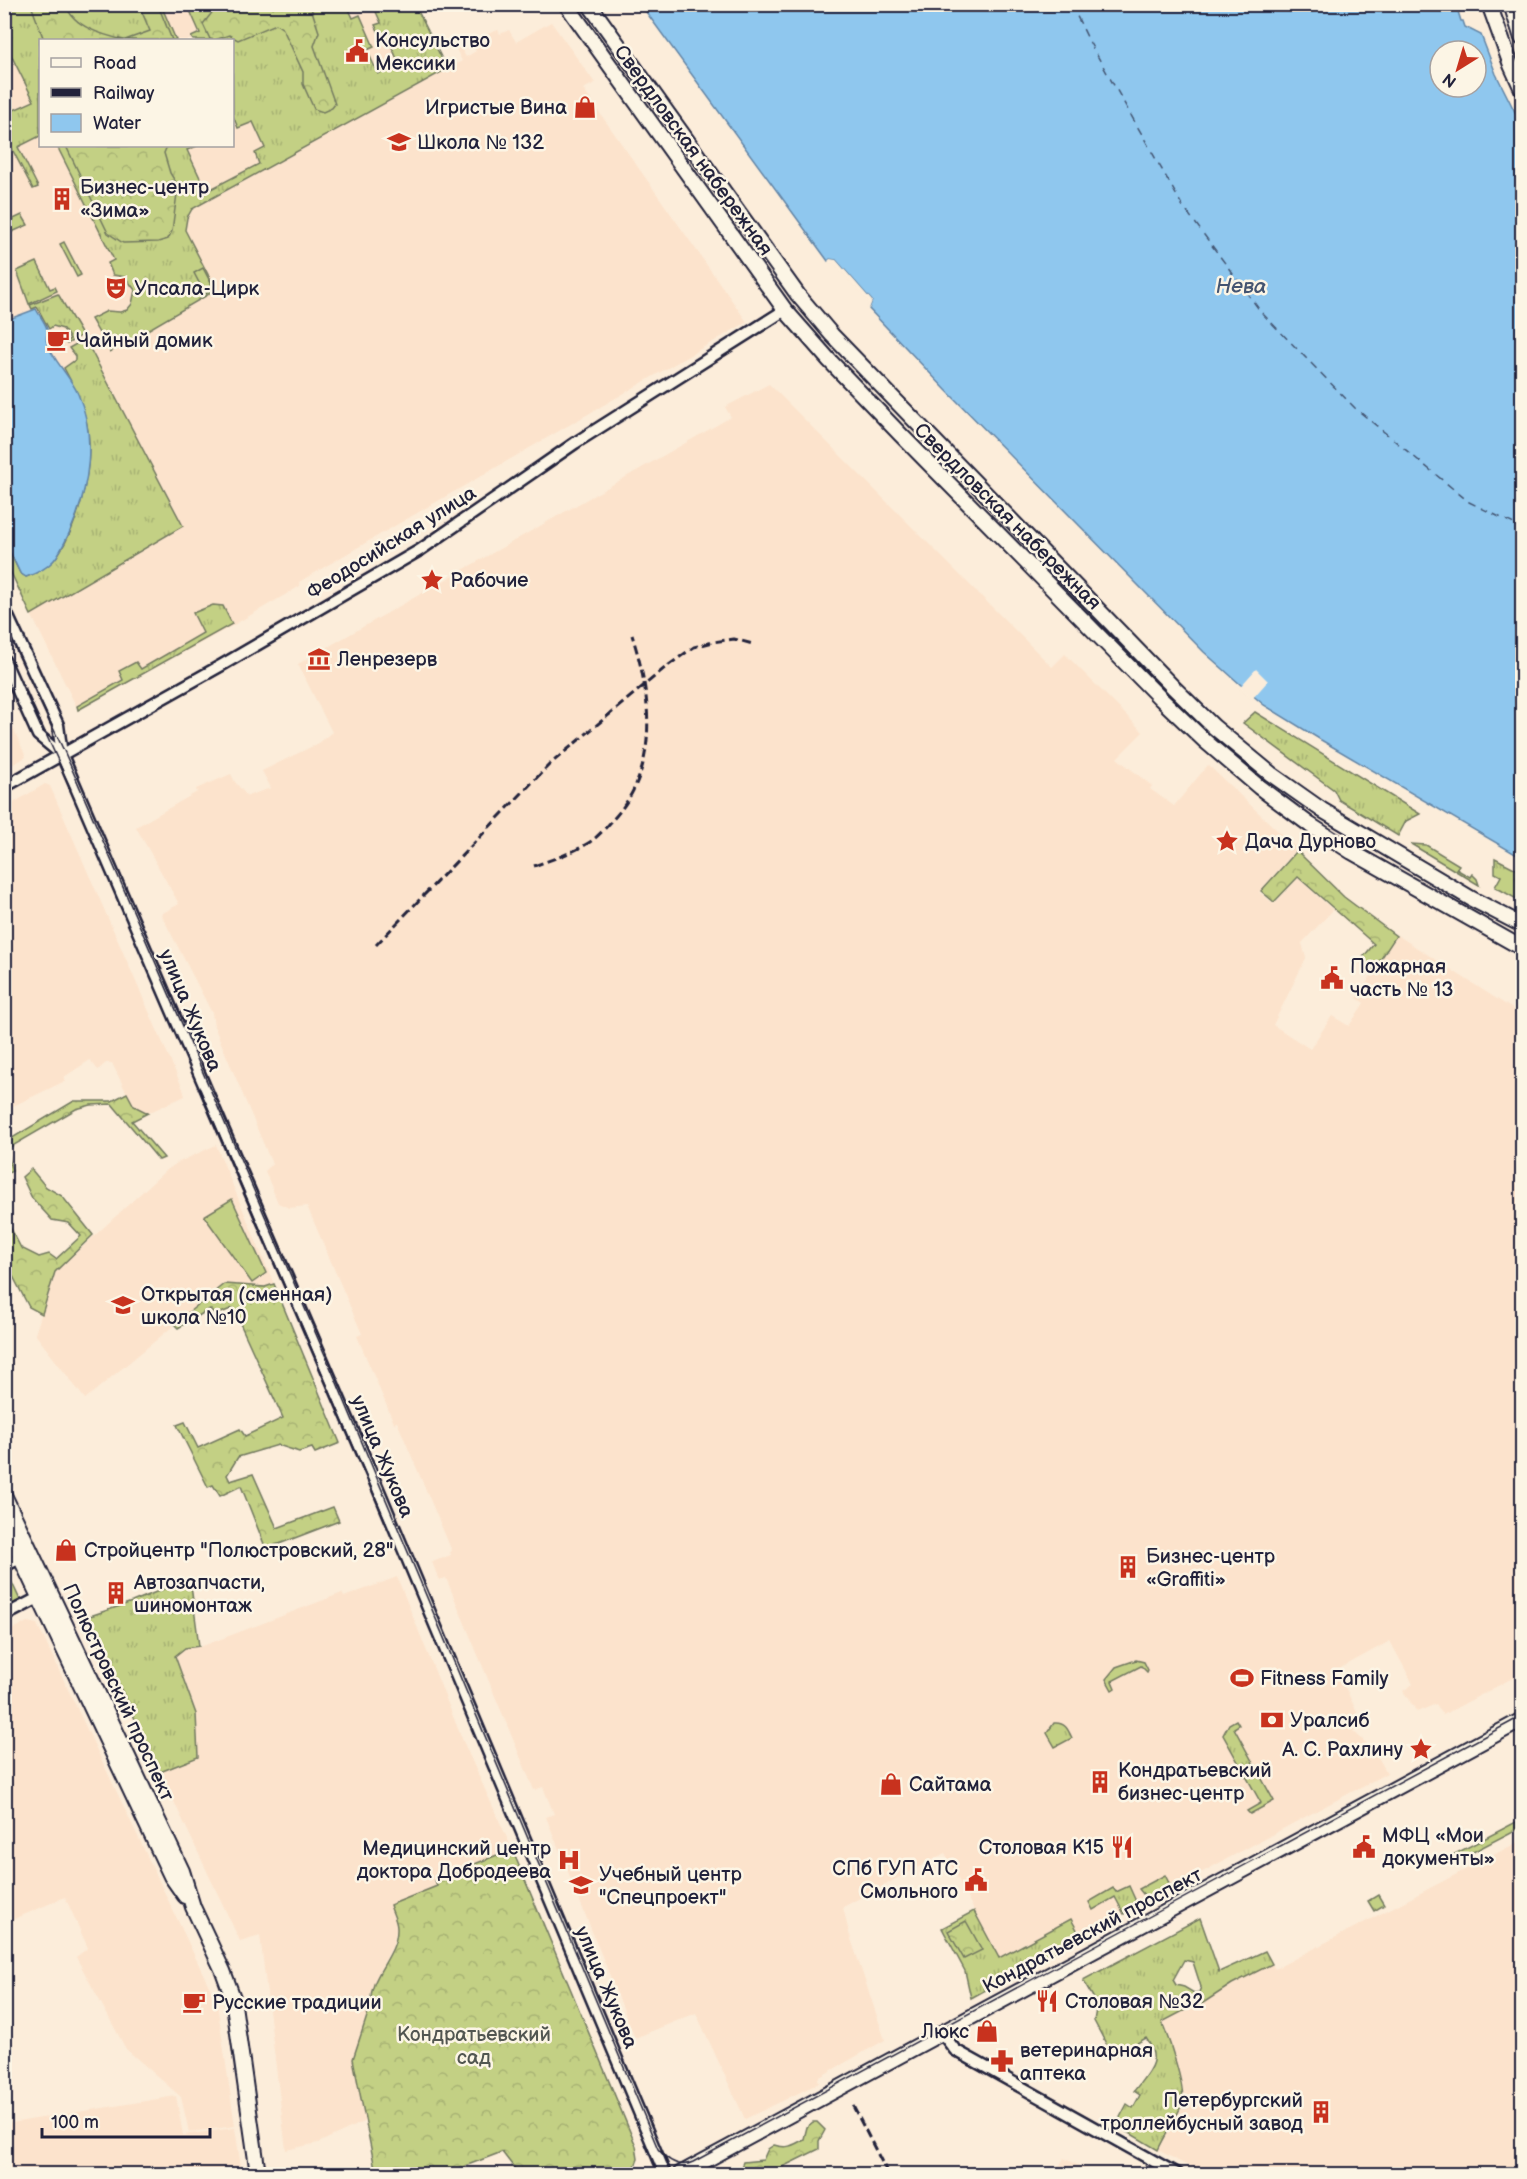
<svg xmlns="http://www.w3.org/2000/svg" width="1527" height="2179" font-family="'Balsamiq Sans',sans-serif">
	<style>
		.built { fill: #fce3cc; fill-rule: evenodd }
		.grass { fill: url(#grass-tufts); stroke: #727960; stroke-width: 1.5; fill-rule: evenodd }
		.forest { fill: url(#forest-crowns); stroke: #727960; stroke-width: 1.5 }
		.pitch { fill: #c3d084; stroke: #727960; stroke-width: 1.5 }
		.water { fill: #8fc7ee; stroke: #6385a6; stroke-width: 1.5; fill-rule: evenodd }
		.pier { fill: #fcedda }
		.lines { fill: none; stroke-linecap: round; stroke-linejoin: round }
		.ferry { stroke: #435471; stroke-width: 1.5; stroke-dasharray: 8 6; stroke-linecap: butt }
		.minor-casing { stroke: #22223b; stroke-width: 15 }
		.major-casing { stroke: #22223b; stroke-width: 18 }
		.minor { stroke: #fcf5e5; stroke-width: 10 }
		.major { stroke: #fcf5e5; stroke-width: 14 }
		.tram { stroke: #22223b; stroke-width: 1.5 }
		.rail { stroke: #22223b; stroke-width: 3; stroke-dasharray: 9 4.5; stroke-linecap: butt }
		.labels { text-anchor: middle; stroke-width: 5; stroke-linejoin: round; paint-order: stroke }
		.poi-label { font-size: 20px; fill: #22223b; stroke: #fcf5e5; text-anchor: start }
		.street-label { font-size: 20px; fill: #22223b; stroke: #fcf5e5 }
		.park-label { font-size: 20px; fill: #525651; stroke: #fcf5e5 }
		.water-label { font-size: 21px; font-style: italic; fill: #435471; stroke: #fcf5e5 }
	</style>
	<defs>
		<pattern id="grass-tufts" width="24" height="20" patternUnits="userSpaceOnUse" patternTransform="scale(1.5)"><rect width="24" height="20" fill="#c3d084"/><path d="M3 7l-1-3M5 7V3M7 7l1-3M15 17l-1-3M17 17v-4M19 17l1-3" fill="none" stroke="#a7b273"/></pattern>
		<pattern id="forest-crowns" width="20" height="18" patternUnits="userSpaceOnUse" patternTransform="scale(1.5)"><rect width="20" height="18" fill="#c3d084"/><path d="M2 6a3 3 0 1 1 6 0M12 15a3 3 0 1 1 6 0" fill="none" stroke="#a7b273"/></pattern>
	</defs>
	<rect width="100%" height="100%" fill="#fcedda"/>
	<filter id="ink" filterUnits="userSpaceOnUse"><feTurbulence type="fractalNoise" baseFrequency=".0167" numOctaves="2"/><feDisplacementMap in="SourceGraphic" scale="12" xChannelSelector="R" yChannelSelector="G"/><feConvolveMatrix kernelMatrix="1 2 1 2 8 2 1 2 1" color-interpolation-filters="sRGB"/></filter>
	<g filter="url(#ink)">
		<g class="built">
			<path d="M 5,5 L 415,5 L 447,69 L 462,61 L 456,49 L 460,47 L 466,57 L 476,51 L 470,41 L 498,30 L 500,34 L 509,30 L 516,42 L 551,22 L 595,83 L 583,89 L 585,92 L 747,322 L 355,549 L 299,582 L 300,586 L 232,626 L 78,710 L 5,561 ZM 40,40 L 232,40 L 232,146 L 40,146 Z"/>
			<polygon points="769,384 1052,667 1065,654 1143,732 1117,758 1152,786 1150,789 1174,806 1208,765 1297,849 1259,892 1274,904 1298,878 1333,910 1302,943 1306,958 1273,1025 1310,1049 1332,1016 1349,1026 1364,1003 1357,998 1397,935 1522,1015 1522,1673 1443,1715 1436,1704 1417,1712 1403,1691 1413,1684 1390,1641 1337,1670 1363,1725 1353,1731 1374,1750 1387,1773 1081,1937 1071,1919 998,1958 945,1853 843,1907 849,1933 885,2040 818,2078 819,2083 745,2119 696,2013 635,2038 546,1817 554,1814 543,1787 534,1790 446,1578 439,1580 432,1562 451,1555 450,1552 452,1551 397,1422 394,1423 357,1336 362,1334 307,1206 289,1208 278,1203 265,1171 272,1164 214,1026 212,1013 161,914 179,904 136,827 197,792 196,789 231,774 235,782 247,796 271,788 262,771 319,743 332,732 298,664 731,417 725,407"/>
			<polygon points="5,709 26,757 5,769 4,769"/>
			<polygon points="45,784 50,786 183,1089 185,1096 148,1113 133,1106 112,1063 106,1063 98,1070 90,1060 64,1077 65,1081 5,1110 5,808"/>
			<polygon points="216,1145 274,1284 265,1287 224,1284 85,1399 35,1334 55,1272 164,1172 177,1163"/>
			<polygon points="397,1577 463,1741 512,1849 436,1880 438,1886 390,1905 397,1928 392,1947 376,1978 370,1995 371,2004 353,2059 365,2121 318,2143 286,2150 260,1935 240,1941 160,1772 198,1756 196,1713 175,1655 185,1648 199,1646 200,1647 342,1593 344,1597"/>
			<polygon points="27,1622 37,1624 217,2003 235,2126 189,2132 181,2097 126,2049 76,1957 88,1948 65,1897 5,1923 5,1633"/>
			<polygon points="1522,1840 1522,2174 1203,2174 1158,2150 1183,2102 1183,2092 1168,2036 1162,2022 1187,2009 1200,2005 1231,1984 1272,1964 1275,1969"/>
			<polygon points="176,2096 183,2135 235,2128 242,2174 5,2174 5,2124"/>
			<polygon points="1064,2158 1095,2174 1055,2174"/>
		</g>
		<g class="grass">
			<polygon points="5,4 161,5 176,40 40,40 40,136 18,147 38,187 33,189 12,149 5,153 5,114 34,101 5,43"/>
			<polygon points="192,5 347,5 353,18 360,15 374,47 367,50 378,74 399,64 389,40 384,42 375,25 381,23 373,5 415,5 447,69 192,209 187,218 185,230 216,290 110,352 91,319 107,311 120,312 127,310 132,304 135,290 125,277 113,275 108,263 114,260 57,146 197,146 187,150 202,182 206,180 211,189 259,164 255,153 265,148 253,122 238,128 233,116 232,40 193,40 191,37 200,33 188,6"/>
			<polygon points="22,215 28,225 5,235 5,223"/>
			<polygon points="64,242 81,275 77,277 60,244"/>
			<polygon points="37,262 50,289 55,287 57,291 29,304 17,271"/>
			<polygon points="58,294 82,335 67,344 65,342 70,339 63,329 53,326 49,329 37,307 32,309 30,305"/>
			<path d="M 85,339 L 183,526 L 31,615 L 5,560 L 4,541 L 20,573 L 26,577 C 39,572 52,565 59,553 C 78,525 90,476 89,442 C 88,415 77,392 64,368 L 75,360 L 75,356 L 69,348 Z"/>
			<polygon points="213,605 223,606 232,624 78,710 77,706 123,680 119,671 136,662 141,669 203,633 193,613"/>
			<polygon points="1255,712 1420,814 1406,821 1398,836 1339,800 1334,790 1243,723"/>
			<polygon points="1411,844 1426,845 1459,865 1456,869 1470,877 1472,874 1477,879 1479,885"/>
			<polygon points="1495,858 1522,872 1522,902 1495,887 1501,876 1495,873"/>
			<polygon points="190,1578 199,1646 185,1648 175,1656 196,1714 198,1757 160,1772 87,1617 132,1602"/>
			<polygon points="1136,1660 1144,1662 1148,1670 1147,1672 1141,1666 1112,1681 1115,1688 1112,1690 1106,1679 1116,1667"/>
			<polygon points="1236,1720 1239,1725 1234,1728 1274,1801 1250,1814 1247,1811 1261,1803 1223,1735 1229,1724"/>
			<path d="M 1054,1723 C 1065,1722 1068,1729 1072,1738 L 1055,1747 L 1047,1733 Z"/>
			<polygon points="1165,1875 1171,1887 1148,1900 1139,1889"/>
			<polygon points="1129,1886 1138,1906 1124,1914 1115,1897 1093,1910 1089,1902 1113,1888 1116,1892"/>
			<polygon points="974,1911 999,1958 1071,1919 1081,1937 971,1998 965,1971 942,1928"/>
			<path d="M 1200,1918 L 1219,1972 L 1265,1951 L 1272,1964 L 1232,1984 L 1200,2005 L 1187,2009 L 1162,2022 C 1168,2037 1187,2090 1182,2104 C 1176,2119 1165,2135 1158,2150 L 1116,2125 L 1127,2104 L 1133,2108 L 1140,2095 L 1134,2091 C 1149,2071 1162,2061 1146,2038 L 1116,2055 L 1111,2053 L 1094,2021 L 1097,2004 L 1083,1980 ZM 1184,1960 L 1193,1962 L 1201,1987 L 1199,1992 L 1194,1993 L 1184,1987 L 1176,1985 L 1173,1980 Z"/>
		</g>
		<g class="forest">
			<path d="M 31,5 L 66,5 C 73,27 103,35 124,40 L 44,40 Z"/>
			<polygon points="139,5 158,5 172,40 125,40 150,31"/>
			<polygon points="218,5 310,5 319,32 314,46 335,104 332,108 323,112 314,109 303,84 303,72 283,29 276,24 238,40 229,35 215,40 210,39 203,24"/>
			<polygon points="66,146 167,146 164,153 170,173 178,186 172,231 168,239 158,242 123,243 108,233"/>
			<polygon points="1297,851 1344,897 1396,936 1373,971 1360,961 1374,944 1298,877 1274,902 1261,891"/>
			<polygon points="127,1093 134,1106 148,1113 132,1121 164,1158 159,1160 112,1104 91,1105 76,1109 7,1149 12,1171 5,1175 5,1134 9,1140 74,1101 112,1101"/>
			<polygon points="31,1169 46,1187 62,1196 93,1235 55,1272 42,1314 29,1307 5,1261 5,1217 21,1248 39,1257 49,1254 56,1259 81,1236 69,1223 52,1220 32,1198 22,1177"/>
			<polygon points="224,1284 265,1287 274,1284 340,1443 315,1453 312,1448 299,1452 278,1445 238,1457 227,1475 230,1481 253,1474 277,1528 333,1507 339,1521 266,1549 241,1486 220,1496 213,1485 208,1487 177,1425 185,1422 198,1448 240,1429 245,1436 283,1418 233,1308 216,1315 210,1309 178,1328 174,1324"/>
			<polygon points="7,1572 20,1600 5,1608 5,1573"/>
			<polygon points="1518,1821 1521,1827 1452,1863 1449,1857"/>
			<path d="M 512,1849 L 636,2146 L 638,2159 L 632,2174 L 519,2174 L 502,2152 L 444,2174 L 417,2174 L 414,2170 L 405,2174 L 360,2174 L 375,2168 L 353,2059 L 371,2004 C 368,1976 398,1956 397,1928 C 397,1921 392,1912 390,1905 L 437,1886 L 435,1880 Z"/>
			<polygon points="1378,1895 1384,1905 1374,1911 1368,1901"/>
			<polygon points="966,1921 982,1950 964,1959 948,1931"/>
			<path d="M 813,2122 L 817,2122 L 825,2130 L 819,2141 L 819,2149 L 768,2174 L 742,2174 L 740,2170 L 743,2162 L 763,2160 L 768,2149 L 774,2145 C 786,2149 793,2146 804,2139 L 807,2127 Z"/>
		</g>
		<g class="pitch">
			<polygon points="203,268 214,289 205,294 194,273"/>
			<polygon points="232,1199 266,1273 252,1283 204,1216"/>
		</g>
		<g class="water">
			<path d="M 641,5 L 1456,5 L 1461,21 L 1463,21 L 1465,27 L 1481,35 L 1496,74 L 1522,126 L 1522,858 L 1321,740 L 1264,705 L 1250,693 L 1204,652 L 946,390 L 869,309 L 872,301 L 836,260 L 830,259 L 828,261 ZM 1440,51 L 1476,51 L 1476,87 L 1440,87 Z"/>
			<path d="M 36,309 C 39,315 45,322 47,329 C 48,333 45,338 47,343 C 52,359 71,377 78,394 C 97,436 89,488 71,529 C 59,555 55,567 26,577 L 20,573 L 5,541 L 4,321 Z"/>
		</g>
		<g class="pier">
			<polygon points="830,259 836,260 872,301 869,309 867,307 869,302 834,263 830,263 828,261"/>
			<polygon points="1256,669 1268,681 1252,699 1239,688"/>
		</g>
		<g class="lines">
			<polyline class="ferry" points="1071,4 1090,43 1182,205 1261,312 1355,408 1469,502 1522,528"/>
			<g class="minor-casing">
				<g id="minor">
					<polyline points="4,608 58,725 62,755 379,1491 665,2174"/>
					<polyline points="4,660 38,735 62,755"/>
					<polyline points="4,787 222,665 420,550 575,443 785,310"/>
					<polyline points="4,1566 26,1555"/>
					<polyline points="4,1616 44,1595"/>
					<polyline points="942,2033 955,2050 1177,2174"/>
				</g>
			</g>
			<g class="major-casing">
				<g id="major">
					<polyline points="566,4 785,310 829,360 900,434 1161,699 1205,741 1259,787 1310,825 1352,852 1522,948"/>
					<polyline points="589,4 798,295 832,335 1173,687 1214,727 1271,774 1322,810 1472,899 1522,925"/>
					<polyline points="1489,4 1511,65 1522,89"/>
					<polyline points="1511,4 1522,38"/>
					<polyline points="4,1495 182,1871 193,1907 223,1971 233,1998 258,2174"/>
					<polyline points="4,1523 171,1876 185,1896"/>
					<polyline points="680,2174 1522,1720"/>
				</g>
			</g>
			<use href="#minor" class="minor"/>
			<use href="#major" class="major"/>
			<g class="tram">
				<path d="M 4,624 L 65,753 L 335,1378 L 625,2070 L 658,2149 C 667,2160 679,2169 693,2162 L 1522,1716"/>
				<polyline points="25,688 71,789"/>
				<polyline points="200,1089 386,1522"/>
			</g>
			<g class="rail">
				<path d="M 534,866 C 553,859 573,853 590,842 C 600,835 608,825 616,816 C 660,765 651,695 632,635"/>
				<polyline points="376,945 549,765 666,667 694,647 713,642 734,639 753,644"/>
				<polyline points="853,2106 888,2174"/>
			</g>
		</g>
	</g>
	<defs>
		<g id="civic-bare" transform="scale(1.8)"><path d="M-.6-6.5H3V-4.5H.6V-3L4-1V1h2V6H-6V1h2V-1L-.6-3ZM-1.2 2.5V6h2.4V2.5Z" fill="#c8321e" stroke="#fcf5e5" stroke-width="2.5" paint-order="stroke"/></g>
		<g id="shop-bare" transform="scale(1.8)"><path d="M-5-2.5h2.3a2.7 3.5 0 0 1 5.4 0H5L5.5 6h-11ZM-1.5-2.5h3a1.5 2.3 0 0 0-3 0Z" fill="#c8321e" stroke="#fcf5e5" stroke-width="2.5" paint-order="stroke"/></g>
		<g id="school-bare" transform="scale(1.8)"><path d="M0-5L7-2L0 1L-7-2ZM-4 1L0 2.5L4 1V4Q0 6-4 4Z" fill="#c8321e" stroke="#fcf5e5" stroke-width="2.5" paint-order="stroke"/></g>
		<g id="building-bare" transform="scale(1.8)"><path d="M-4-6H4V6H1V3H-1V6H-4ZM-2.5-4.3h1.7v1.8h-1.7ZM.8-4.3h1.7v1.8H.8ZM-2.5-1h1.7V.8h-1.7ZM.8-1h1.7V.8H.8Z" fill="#c8321e" stroke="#fcf5e5" stroke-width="2.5" paint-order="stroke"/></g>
		<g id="theatre-bare" transform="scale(1.8)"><path d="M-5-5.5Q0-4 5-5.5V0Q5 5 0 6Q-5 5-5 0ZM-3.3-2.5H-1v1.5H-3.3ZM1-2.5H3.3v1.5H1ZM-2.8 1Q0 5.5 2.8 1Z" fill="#c8321e" stroke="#fcf5e5" stroke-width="2.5" paint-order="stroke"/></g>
		<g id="cafe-bare" transform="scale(1.8)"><path d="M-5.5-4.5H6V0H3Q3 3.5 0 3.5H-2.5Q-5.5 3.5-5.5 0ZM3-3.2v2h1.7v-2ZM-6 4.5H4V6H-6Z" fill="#c8321e" stroke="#fcf5e5" stroke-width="2.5" paint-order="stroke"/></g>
		<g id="sight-bare" transform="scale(1.8)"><path d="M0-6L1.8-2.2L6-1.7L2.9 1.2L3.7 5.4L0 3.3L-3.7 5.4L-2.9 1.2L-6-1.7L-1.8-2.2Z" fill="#c8321e" stroke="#fcf5e5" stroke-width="2.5" paint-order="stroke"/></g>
		<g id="museum-bare" transform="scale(1.8)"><path d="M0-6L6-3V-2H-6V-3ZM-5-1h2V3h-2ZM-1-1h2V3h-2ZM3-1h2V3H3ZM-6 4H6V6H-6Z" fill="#c8321e" stroke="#fcf5e5" stroke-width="2.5" paint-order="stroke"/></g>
		<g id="stadium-bare" transform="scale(1.8)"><path d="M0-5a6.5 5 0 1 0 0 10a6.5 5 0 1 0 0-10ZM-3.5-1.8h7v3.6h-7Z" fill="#c8321e" stroke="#fcf5e5" stroke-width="2.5" paint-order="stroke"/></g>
		<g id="bank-bare" transform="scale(1.8)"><path d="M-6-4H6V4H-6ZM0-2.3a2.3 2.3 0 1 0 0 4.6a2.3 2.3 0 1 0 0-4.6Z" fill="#c8321e" stroke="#fcf5e5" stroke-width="2.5" paint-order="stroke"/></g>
		<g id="restaurant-bare" transform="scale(1.8)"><path d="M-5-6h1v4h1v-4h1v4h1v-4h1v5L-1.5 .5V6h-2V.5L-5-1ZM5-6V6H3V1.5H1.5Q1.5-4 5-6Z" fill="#c8321e" stroke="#fcf5e5" stroke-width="2.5" paint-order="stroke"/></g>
		<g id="hospital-bare" transform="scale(1.8)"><path d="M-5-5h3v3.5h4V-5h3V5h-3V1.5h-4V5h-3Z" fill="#c8321e" stroke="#fcf5e5" stroke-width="2.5" paint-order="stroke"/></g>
		<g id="university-bare" transform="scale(1.8)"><path d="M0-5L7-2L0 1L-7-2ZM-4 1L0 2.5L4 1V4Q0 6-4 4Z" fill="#c8321e" stroke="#fcf5e5" stroke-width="2.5" paint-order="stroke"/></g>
		<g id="pharmacy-bare" transform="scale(1.8)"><path d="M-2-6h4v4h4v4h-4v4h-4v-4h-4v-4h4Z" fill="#c8321e" stroke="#fcf5e5" stroke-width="2.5" paint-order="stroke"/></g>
	</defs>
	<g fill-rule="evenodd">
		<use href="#civic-bare" x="357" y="51"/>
		<use href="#shop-bare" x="585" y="107"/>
		<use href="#school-bare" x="399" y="142"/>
		<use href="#building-bare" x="62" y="199"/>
		<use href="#theatre-bare" x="116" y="288"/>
		<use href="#cafe-bare" x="58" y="340"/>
		<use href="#sight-bare" x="432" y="580"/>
		<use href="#museum-bare" x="319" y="659"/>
		<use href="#sight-bare" x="1227" y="841"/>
		<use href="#civic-bare" x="1332" y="978"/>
		<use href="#school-bare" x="123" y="1305"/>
		<use href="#shop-bare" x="66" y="1550"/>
		<use href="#building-bare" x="1128" y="1567"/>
		<use href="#building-bare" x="116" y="1593"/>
		<use href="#stadium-bare" x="1242" y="1678"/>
		<use href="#bank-bare" x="1272" y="1720"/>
		<use href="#sight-bare" x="1421" y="1749"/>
		<use href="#building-bare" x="1100" y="1782"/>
		<use href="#shop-bare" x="891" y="1784"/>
		<use href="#restaurant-bare" x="1122" y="1847"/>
		<use href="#civic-bare" x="1364" y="1847"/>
		<use href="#hospital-bare" x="569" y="1860"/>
		<use href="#civic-bare" x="976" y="1880"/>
		<use href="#university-bare" x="581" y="1885"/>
		<use href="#restaurant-bare" x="1047" y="2001"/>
		<use href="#cafe-bare" x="194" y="2002"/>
		<use href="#shop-bare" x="987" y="2031"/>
		<use href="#pharmacy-bare" x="1002" y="2061"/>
		<use href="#building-bare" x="1321" y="2112"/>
	</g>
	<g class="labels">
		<g class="poi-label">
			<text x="375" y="47">Консульство<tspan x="375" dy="23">Мексики</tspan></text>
			<text x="567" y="114" text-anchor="end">Игристые Вина</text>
			<text x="417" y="149">Школа № 132</text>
			<text x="80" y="194">Бизнес-центр<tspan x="80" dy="23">«Зима»</tspan></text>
			<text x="134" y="295">Упсала-Цирк</text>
			<text x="76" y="347">Чайный домик</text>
			<text x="450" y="587">Рабочие</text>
			<text x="337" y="666">Ленрезерв</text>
			<text x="1245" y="848">Дача Дурново</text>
			<text x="1350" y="973">Пожарная<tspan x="1350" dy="23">часть № 13</tspan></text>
			<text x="141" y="1301">Открытая (сменная)<tspan x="141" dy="23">школа №10</tspan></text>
			<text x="84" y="1557">Стройцентр "Полюстровский, 28"</text>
			<text x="1146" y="1563">Бизнес-центр<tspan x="1146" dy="23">«Graffiti»</tspan></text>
			<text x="134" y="1589">Автозапчасти,<tspan x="134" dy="23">шиномонтаж</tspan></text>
			<text x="1260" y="1685">Fitness Family</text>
			<text x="1290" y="1727">Уралсиб</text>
			<text x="1403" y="1756" text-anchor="end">А. С. Рахлину</text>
			<text x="1118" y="1777">Кондратьевский<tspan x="1118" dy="23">бизнес-центр</tspan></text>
			<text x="909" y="1791">Сайтама</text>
			<text x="1382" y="1842">МФЦ «Мои<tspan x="1382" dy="23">документы»</tspan></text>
			<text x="1104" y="1854" text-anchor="end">Столовая К15</text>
			<text x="551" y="1855" text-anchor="end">Медицинский центр<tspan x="551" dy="23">доктора Добродеева</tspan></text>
			<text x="958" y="1875" text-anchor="end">СПб ГУП АТС<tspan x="958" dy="23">Смольного</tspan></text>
			<text x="599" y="1881">Учебный центр<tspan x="599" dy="23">"Спецпроект"</tspan></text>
			<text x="1065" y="2008">Столовая №32</text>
			<text x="212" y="2009">Русские традиции</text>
			<text x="969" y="2038" text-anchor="end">Люкс</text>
			<text x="1020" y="2057">ветеринарная<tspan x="1020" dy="23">аптека</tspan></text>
			<text x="1303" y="2107" text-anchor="end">Петербургский<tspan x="1303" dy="23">троллейбусный завод</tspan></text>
		</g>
		<g class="street-label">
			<text transform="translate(694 150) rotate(54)" y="7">Свердловская набережная</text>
			<text transform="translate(1008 516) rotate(45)" y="7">Свердловская набережная</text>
			<text transform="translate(391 542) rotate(-32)" y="7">Феодосийская улица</text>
			<text transform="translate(191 1010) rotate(67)" y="7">улица Жукова</text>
			<text transform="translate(383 1456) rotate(67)" y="7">улица Жукова</text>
			<text transform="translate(119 1692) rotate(65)" y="7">Полюстровский проспект</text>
			<text transform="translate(1092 1930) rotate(-28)" y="7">Кондратьевский проспект</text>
			<text transform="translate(607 1987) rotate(67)" y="7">улица Жукова</text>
		</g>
		<g class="park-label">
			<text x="474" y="2041">Кондратьевский<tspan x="474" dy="23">сад</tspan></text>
		</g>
		<g class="water-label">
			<text x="1241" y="293">Нева</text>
		</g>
	</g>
	<rect width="1527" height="2179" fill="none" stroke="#fcf5e5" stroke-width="24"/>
	<rect x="12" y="12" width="1503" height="2155" fill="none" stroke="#22223b" stroke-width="2" filter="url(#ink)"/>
	<rect x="39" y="39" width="195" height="108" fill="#fcf5e5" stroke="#a5a1a1" stroke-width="1.5"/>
	<rect x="51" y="58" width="30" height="9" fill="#fcf5e5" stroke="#a5a1a1" stroke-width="1.5"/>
	<text x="93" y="69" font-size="18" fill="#22223b">Road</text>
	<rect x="51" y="88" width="30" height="9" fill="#22223b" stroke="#a5a1a1" stroke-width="1.5"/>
	<text x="93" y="99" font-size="18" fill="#22223b">Railway</text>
	<rect x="51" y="114" width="30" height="18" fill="#8fc7ee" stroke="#a5a1a1" stroke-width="1.5"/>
	<text x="93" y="129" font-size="18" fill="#22223b">Water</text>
	<g transform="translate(1458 69) rotate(217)"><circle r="28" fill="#fcf5e5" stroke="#a5a1a1" stroke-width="1.5"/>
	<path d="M0-4.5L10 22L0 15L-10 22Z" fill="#c8321e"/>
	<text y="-9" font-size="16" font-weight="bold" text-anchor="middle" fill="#22223b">N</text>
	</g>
	<path d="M42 2128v9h168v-9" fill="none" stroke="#22223b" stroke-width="3"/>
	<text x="51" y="2128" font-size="18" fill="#22223b" stroke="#fcf5e5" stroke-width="4.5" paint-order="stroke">100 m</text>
</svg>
